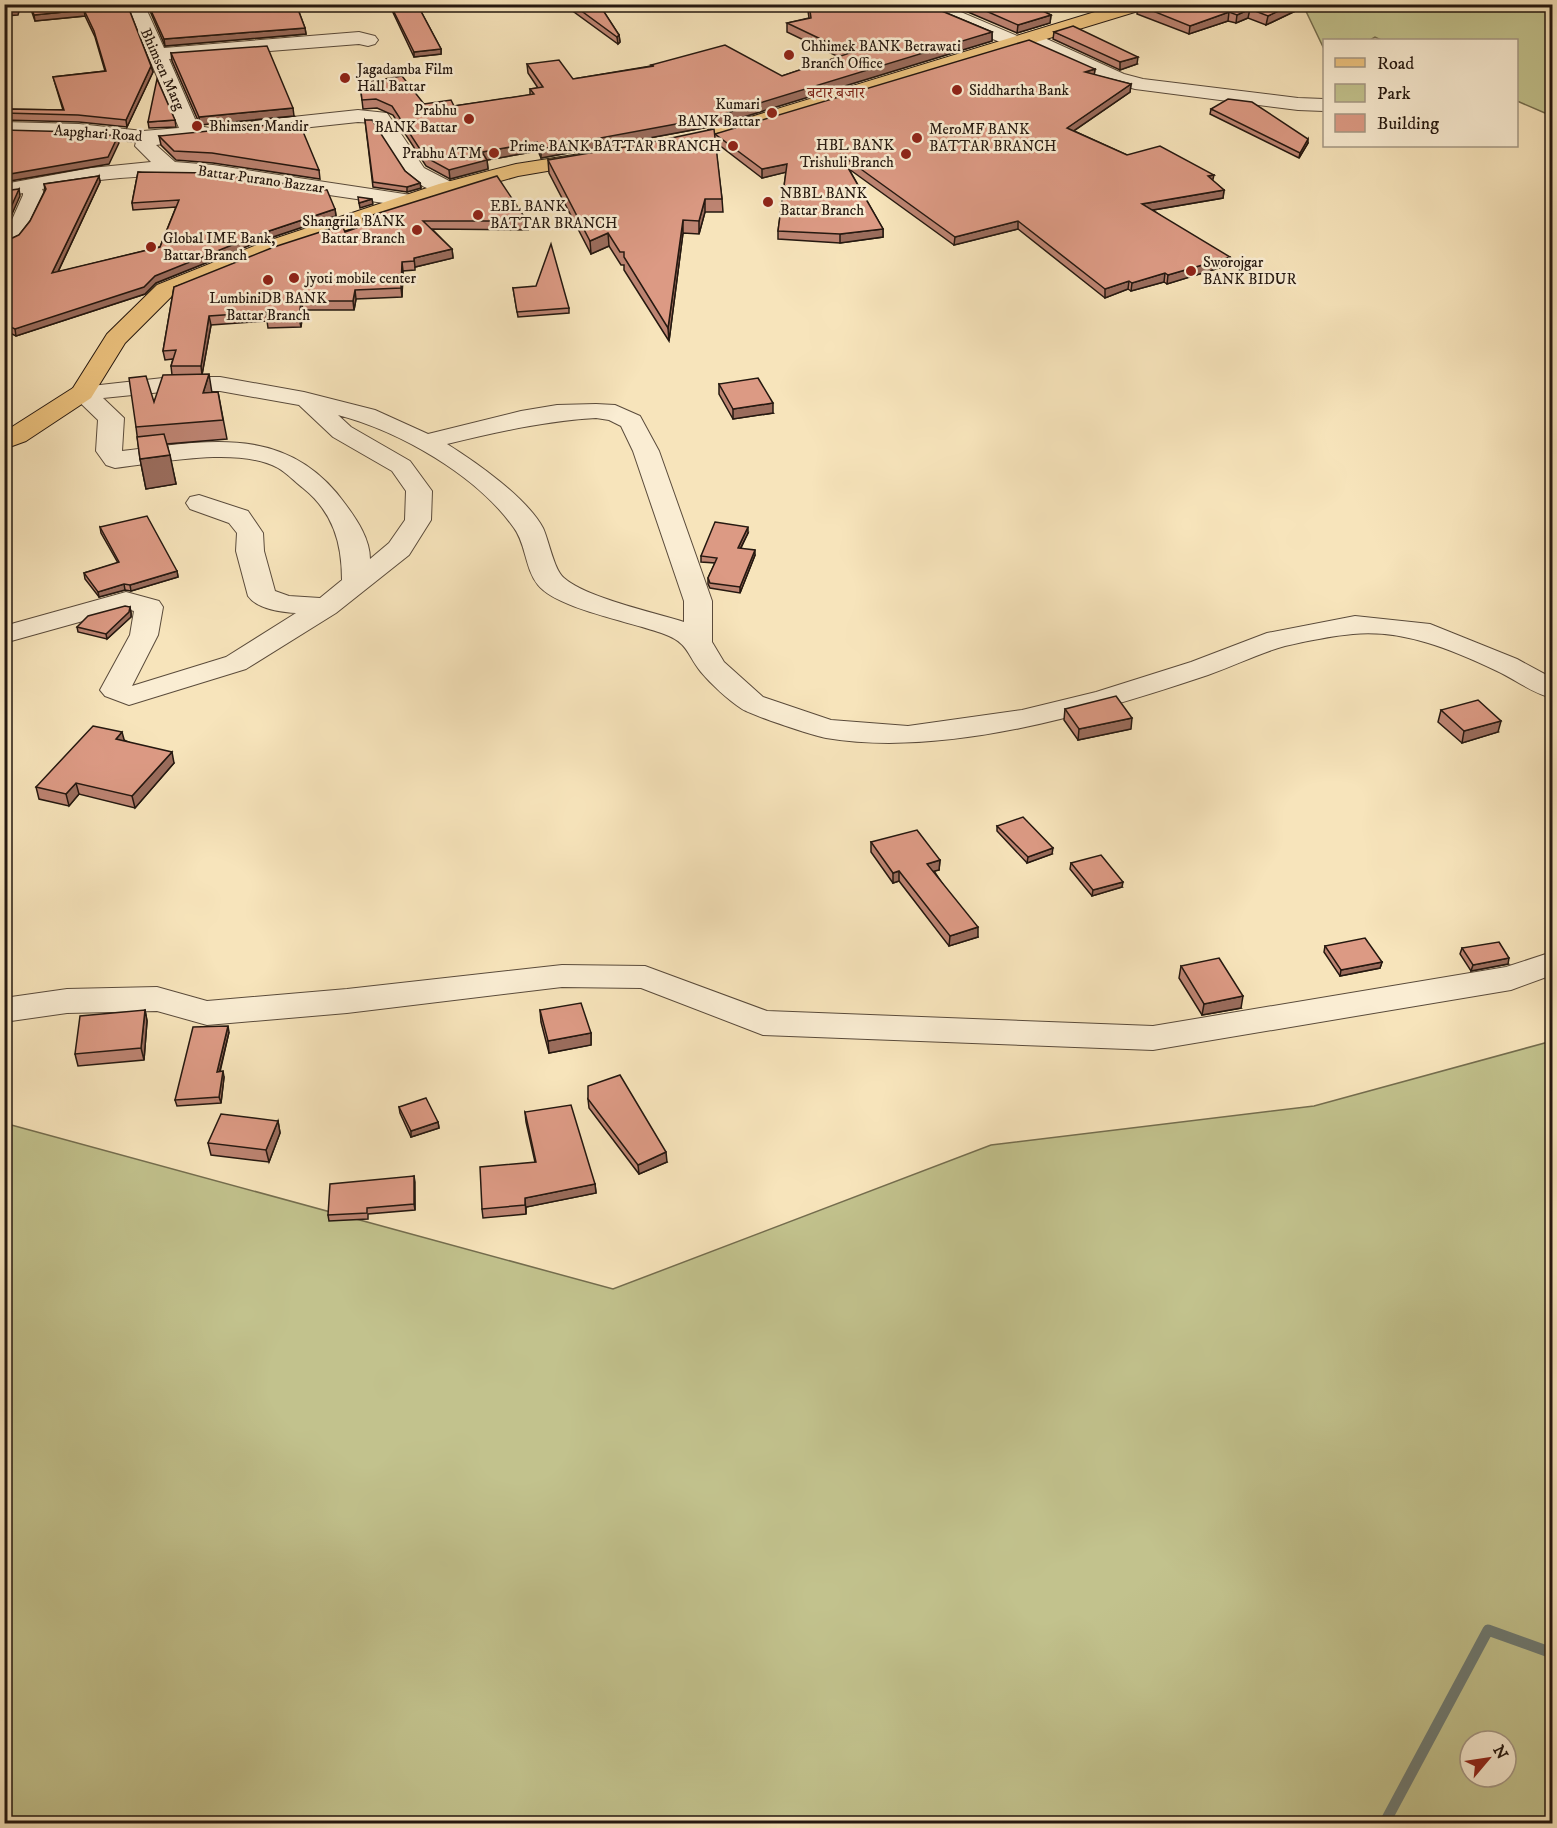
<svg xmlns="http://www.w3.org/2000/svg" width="1557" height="1828" font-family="'IM FELL DW Pica','Noto Serif Devanagari',serif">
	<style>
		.green { fill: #c2c28d; stroke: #746d4e; stroke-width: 1.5; fill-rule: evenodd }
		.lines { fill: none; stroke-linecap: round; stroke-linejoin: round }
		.stream { stroke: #6e7b74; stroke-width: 11 }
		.minor-casing { stroke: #5a4b3b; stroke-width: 2 }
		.major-casing { stroke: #251810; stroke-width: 2 }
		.minor { fill: #faedd3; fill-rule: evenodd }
		.major { fill: #ecc27e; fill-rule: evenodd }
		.wall { fill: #bd8472; stroke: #251810; stroke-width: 1.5 }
		.shaded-wall { fill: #9a6c5c; stroke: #251810; stroke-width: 1.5 }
		.building { fill: #dc9a84; stroke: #251810; stroke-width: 1.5 }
		.poi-dot { fill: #8f2418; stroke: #faedd3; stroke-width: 2 }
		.labels { text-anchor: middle; stroke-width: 5; stroke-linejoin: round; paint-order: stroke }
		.far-poi-label { font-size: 15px; fill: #251810; stroke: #faedd3; text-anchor: start }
		.far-street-label { font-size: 15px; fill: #251810; stroke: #faedd3 }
		.far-neighbourhood-label { font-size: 16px; fill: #7a1f14; stroke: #faedd3 }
	</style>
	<rect width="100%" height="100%" fill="#f7e4bb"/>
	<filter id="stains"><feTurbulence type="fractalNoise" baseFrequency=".00333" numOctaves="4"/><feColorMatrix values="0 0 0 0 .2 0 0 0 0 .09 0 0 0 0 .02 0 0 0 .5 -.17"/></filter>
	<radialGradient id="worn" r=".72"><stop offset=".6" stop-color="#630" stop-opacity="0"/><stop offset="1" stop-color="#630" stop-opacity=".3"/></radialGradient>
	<g class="green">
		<polygon points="1303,5 1552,5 1552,116 1517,101 1516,40 1381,40 1375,37 1370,40 1324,40 1324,49"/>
		<path d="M 1552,1041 L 1552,1823 L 5,1823 L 4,1123 L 613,1289 L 991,1145 L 1314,1106 ZM 1470,1741 L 1506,1741 L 1506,1777 L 1470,1777 Z"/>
	</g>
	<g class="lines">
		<polyline class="stream" points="1384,1824 1488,1630 1552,1653"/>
		<g class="minor-casing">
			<g id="minor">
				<path d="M 126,4 L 144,4 L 164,48 L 359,32 L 375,36 L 378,40 L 375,44 L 368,46 L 359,44 L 169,59 L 198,126 L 210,128 L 213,132 L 210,136 L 203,138 L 156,145 L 175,162 L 213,165 L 411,195 L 419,196 L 422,201 L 419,206 L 411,207 L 213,178 C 155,173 99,178 42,189 L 45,195 C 36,215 28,242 4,248 L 4,228 L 11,222 L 23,195 L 23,193 L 4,197 L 4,184 L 91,168 L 151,162 L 135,146 L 136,142 L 79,136 L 4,134 L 4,122 L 79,124 L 143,131 L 179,128 Z"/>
				<polygon points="916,4 942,4 1022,38 1031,33 1038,35 1124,74 1143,79 1298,98 1324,99 1324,111 1298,110 1135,89 1110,82 1028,45 1019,49 1012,47 918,8"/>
				<path d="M 358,110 L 387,113 L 424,168 L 455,184 L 458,189 L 455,194 C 441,197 417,185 408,175 C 394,160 384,139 374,123 L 358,122 L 255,133 L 248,131 L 245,127 L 248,123 L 255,121 Z"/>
				<path d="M 172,377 L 220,377 L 304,392 L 375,410 L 428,434 L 521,411 L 557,405 L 596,404 L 615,405 L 640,416 L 659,451 L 712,601 L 712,642 L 724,662 L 763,697 L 831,720 L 908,726 L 1022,710 L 1096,692 L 1191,662 L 1267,633 L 1355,616 L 1430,624 L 1517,659 L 1552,678 L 1552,698 C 1532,693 1516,680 1497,671 C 1453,650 1403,629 1353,634 C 1331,636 1307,641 1285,646 C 1259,653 1234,666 1208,675 C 1095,713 946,758 826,738 C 811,735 754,716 742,709 C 728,700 711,684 701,672 C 687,655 689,643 664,634 C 633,622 557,609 538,585 C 525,569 526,544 514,528 C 477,475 399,431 338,415 L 351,427 L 410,461 L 432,491 L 431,520 L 409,555 L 336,613 L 246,669 L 129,705 L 105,696 L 100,690 L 130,635 L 134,611 L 126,609 L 4,643 L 4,626 L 126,592 L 159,601 L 163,607 L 158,635 L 132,686 L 226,657 L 296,613 C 281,612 257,609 248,596 L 236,551 L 237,533 L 229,523 L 190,509 L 186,503 L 190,497 L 199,495 L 248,511 L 263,533 L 264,551 L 275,591 L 289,596 L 320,598 L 342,580 C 342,543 333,512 303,488 C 295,482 287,473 278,468 C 239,446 158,463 115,468 L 106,465 L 96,451 L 98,420 L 70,393 L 73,388 ZM 172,391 L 220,391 L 299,405 L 333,437 L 392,471 L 406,491 L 405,520 L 389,543 L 370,559 C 370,539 357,520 346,505 C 288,423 208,441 122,451 L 124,418 L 103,398 ZM 596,418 L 609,420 L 621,426 L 633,451 L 684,601 L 684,622 C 653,612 587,598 564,578 C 554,570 549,541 543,528 C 527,498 476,462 447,444 C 497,432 545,421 596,418 Z"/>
				<polygon points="1552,952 1552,975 1511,990 1153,1050 763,1035 641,988 562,987 347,1013 207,1025 157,1011 67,1013 4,1022 4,998 67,989 157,987 207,1001 347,989 562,965 645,966 767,1011 1153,1026 1506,967"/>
			</g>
		</g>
		<g class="major-casing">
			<g id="major">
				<polygon points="1121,4 1150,4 1148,8 722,138 715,140 708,138 705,134 708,130"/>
				<polygon points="593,152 600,154 603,158 600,162 518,176 455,194 275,254 173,295 125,343 91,398 26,441 4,449 4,432 73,388 107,334 157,285 259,244 439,184 516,164"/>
			</g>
		</g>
		<use href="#minor" class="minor"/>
		<use href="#major" class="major"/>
	</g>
	<g class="wall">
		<polygon points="29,4 127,4 151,66 153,72 127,127 79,122 4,120 4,109 63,110 53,77 105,71 95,37 85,16 35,21"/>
		<polygon points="147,4 296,4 305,28 306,34 165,46"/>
		<polygon points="389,4 417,4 441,49 441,54 414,57"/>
		<polygon points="563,4 606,4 600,6 619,35 620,42 618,44"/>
		<polygon points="807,4 925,4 992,32 992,41 714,126 541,158 538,151 487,160 488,169 450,179 426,166 393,115 377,108 363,109 360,83 424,104 454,106 530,95 530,89 538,88 528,73 527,64 573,79 651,66 651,65 782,76 839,57 787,32 787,23 809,18"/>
		<polygon points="949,4 1029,4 1051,15 1050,23 1017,33"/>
		<polygon points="1310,4 1266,25 1248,18 1236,23 1228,21 1189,34 1137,14 1138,5"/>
		<polygon points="1054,32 1137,64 1120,70 1053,39"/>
		<polygon points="171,53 294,116 200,125 172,61"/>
		<polygon points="1095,69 1094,75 1131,84 1130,92 1074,131 1127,155 1213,181 1224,190 1223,198 1153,210 1229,265 1167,284 1164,282 1131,291 1128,289 1105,298 1018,229 954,245 849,169 883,229 883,237 840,243 778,239 778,231 786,172 762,178 715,142 722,199 723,212 705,212 699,234 683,233 669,341 624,270 624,265 621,265 609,246 591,254 549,173 548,160 715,134"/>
		<polygon points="1211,109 1308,143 1299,158 1210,114"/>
		<polygon points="175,120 176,127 149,128 148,122"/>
		<polygon points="365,120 405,171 420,183 421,188 407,192 373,187"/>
		<polygon points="159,136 319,170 320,179 213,163 176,160 161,145"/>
		<polygon points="138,172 335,209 336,216 258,242 156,283 145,294 16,336 6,331 6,377 4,377 4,242 19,235 30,221 45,190 44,184 99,176 100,182 58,272 160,247 176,207 133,210 132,203"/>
		<polygon points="363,218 527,221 528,230 432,229 452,249 453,258 415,267 415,270 403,271 402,297 356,299 354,310 303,310 301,327 268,328 267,321 211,325 202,374 212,392 218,392 227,439 167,444 176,484 146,489 140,459 136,427 172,375 171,366 173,359 165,360 163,351 174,287 364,225"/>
		<polygon points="513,288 569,308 569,313 518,317"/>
		<polygon points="719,384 773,413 733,419 719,394"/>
		<polygon points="100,527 177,571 178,577 131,591 125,590 99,597 85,579 84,573 118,563 101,533"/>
		<polygon points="748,533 741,548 755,555 740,593 710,588 708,584 708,578 715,563 701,562 701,556"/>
		<polygon points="130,607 131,613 131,617 107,639 78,632 77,627"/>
		<polygon points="1065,709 1131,729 1078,740 1064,720"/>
		<polygon points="1441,710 1498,732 1462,743 1438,722"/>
		<polygon points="124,740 174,763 135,808 79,794 69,806 39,799 36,787"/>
		<polygon points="997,826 1052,854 1027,863 997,831"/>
		<polygon points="871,842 940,860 939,870 934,871 978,937 949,946 899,881 893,883 871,852"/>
		<polygon points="1071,863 1122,887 1092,896 1070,869"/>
		<polygon points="1325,946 1382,962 1380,968 1340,976 1324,952"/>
		<polygon points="1462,948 1508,964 1471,971 1460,954"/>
		<polygon points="1181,966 1241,1008 1202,1015 1179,978"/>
		<polygon points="145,1010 147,1021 144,1060 78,1066 75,1054"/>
		<polygon points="540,1010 591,1033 591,1045 549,1053 541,1022"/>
		<polygon points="229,1032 220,1072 224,1077 221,1103 177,1106 175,1100"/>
		<polygon points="588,1099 667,1162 639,1174 589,1108"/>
		<polygon points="399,1107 438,1122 439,1128 411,1137 400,1113"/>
		<polygon points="525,1112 595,1184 596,1193 526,1207 526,1214 483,1218 482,1209 535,1162 526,1122"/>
		<polygon points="278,1121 280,1133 269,1162 211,1155 208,1143"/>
		<polygon points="414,1176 415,1210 368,1214 368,1219 329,1221 328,1215"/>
	</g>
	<g class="shaded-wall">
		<polygon points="18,4 21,4 18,15 4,16 4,10"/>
		<polygon points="734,4 758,4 734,7"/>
		<polygon points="1293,4 1310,4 1266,25 1268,16"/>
		<polygon points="1250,9 1248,18 1236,23 1237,15"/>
		<polygon points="84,10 85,16 35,21 34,15"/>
		<polygon points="1229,12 1228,21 1189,34 1190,26"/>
		<polygon points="1051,15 1050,23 1017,33 1018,25"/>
		<polygon points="305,28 306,34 165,46 164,39"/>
		<polygon points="992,32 992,41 714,126 541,158 541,149"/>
		<polygon points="619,35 620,42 618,44 617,37"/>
		<polygon points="441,49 441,54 414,57 414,52"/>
		<polygon points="1138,57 1137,64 1120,70 1120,62"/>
		<polygon points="151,66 153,72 127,127 126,120"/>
		<polygon points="1095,69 1094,77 1085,72"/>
		<polygon points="1131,84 1130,92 1066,136 1067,128"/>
		<polygon points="293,108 294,116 200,125 199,117"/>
		<polygon points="118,136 119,143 109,164 4,182 4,175"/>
		<polygon points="1308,139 1308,143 1299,158 1300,153"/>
		<polygon points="537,142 538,151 487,160 488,169 450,179 449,170 482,152"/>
		<polygon points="787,164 787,172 762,178 762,169"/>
		<polygon points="1214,175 1212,183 1208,176"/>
		<polygon points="99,176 100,182 54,280 52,273"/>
		<polygon points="420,183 421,188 407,192 407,187"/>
		<polygon points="19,189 20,196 9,221 4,225 4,217"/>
		<polygon points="1224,190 1223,198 1141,212 1142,204"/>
		<polygon points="372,199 373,204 360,208 359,203"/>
		<polygon points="705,199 705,212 699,234 699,221"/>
		<polygon points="335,209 336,216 258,242 156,283 145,294 16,336 15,329 257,235"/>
		<polygon points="683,220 683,233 669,341 668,328"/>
		<polygon points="1018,221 1018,229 954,245 955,237"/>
		<polygon points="883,229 883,237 840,243 840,234"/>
		<polygon points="608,233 609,246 591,254 590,241"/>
		<polygon points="452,249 453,258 415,267 414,258"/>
		<polygon points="1230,257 1229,265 1167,284 1168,275"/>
		<polygon points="402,262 403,271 402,297 401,288"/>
		<polygon points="1165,273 1164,282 1131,291 1132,283"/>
		<polygon points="1129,281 1128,289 1105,298 1105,289"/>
		<polygon points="355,290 356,299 354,310 353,301"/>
		<polygon points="301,301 303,310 301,327 299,318"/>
		<polygon points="209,316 211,325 202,375 201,366"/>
		<polygon points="4,325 6,331 6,377 4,377"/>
		<polygon points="209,374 212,393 203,393"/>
		<polygon points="773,403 773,413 733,419 733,409"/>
		<polygon points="170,455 176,484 146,489 140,459"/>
		<polygon points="7,494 10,508 4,510 4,495"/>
		<polygon points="748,527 748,533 738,553 738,548"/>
		<polygon points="755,550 755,555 740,593 740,587"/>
		<polygon points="177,571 178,577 131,591 130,585"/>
		<polygon points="124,584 125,590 99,597 98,592"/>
		<polygon points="130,607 131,613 131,617 107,639 106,634"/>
		<polygon points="1132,718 1131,729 1078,740 1079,729"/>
		<polygon points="1501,721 1498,732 1462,743 1464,731"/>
		<polygon points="122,732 125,743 116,739"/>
		<polygon points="172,752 174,763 135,808 132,796"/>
		<polygon points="76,783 79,794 69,806 66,794"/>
		<polygon points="1053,848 1052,854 1027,863 1028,857"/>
		<polygon points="940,860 939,870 927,873 927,864"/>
		<polygon points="899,871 899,881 893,883 893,873"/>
		<polygon points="1123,882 1122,887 1092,896 1093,890"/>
		<polygon points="978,927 978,937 949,946 950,936"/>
		<polygon points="1509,958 1508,964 1471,971 1473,965"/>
		<polygon points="1382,962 1380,968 1340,976 1341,970"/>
		<polygon points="1243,996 1241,1008 1202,1015 1204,1004"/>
		<polygon points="145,1010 147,1021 144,1060 141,1048"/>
		<polygon points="228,1026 229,1032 218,1078 217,1072"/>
		<polygon points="591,1033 591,1045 549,1053 548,1041"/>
		<polygon points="223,1071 224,1077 221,1103 219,1097"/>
		<polygon points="278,1121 280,1133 269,1162 266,1150"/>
		<polygon points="438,1122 439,1128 411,1137 411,1131"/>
		<polygon points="666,1152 667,1162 639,1174 638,1165"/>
		<polygon points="414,1176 415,1182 415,1210 414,1204"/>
		<polygon points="595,1184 596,1193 526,1207 526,1214 525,1198"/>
	</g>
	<g class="building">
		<polygon points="4,4 18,4 17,9 4,10"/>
		<polygon points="30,4 127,4 151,66 126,120 78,115 4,113 4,109 64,110 53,77 106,71 94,31 84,10 34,15"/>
		<polygon points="148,4 296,4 305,28 164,39"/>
		<polygon points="390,4 417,4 441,49 414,52"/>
		<polygon points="572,4 599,4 619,35 617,37"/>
		<polygon points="809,4 925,4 992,32 714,117 541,149 537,142 482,152 487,160 449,170 425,157 392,106 376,99 362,100 360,83 402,76 424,104 451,100 454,106 534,94 530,89 543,87 527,64 559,60 573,79 654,66 651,65 725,45 782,76 850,53 787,23 811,18"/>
		<polygon points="970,4 1029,4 1051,15 1018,25"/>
		<polygon points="1140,4 1293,4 1268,16 1250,9 1237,15 1229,12 1190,26 1138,5"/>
		<polygon points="1073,26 1138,57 1120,62 1054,32"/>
		<polygon points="1029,40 1095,69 1085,72 1131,84 1067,128 1127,155 1160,146 1214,175 1208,176 1224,190 1142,204 1230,257 1168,275 1165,273 1132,283 1129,281 1105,289 1018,221 955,237 840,154 883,229 840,234 778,231 787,164 762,169 715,134"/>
		<polygon points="267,46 293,108 199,117 171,53"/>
		<polygon points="157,79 175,120 148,122"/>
		<polygon points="1228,99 1252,102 1308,139 1300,153 1211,109"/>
		<polygon points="365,120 372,120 405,171 420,183 407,187 373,182"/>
		<polygon points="299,122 319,170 212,153 174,151 159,136"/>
		<polygon points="714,129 722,199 705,199 699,221 683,220 668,328 624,257 624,252 620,252 608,233 590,241 548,160 643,144"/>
		<polygon points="4,130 78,132 118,136 108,157 4,175"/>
		<polygon points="138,172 212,173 327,190 335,209 257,235 155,276 144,287 15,329 4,324 4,242 19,235 30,221 46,189 44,184 99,176 52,273 160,247 179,200 132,203"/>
		<polygon points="497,176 527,221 423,221 452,249 414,258 414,261 402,262 401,288 355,290 353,301 301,301 299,318 266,319 267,312 209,316 201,366 171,366 176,350 163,351 174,287 274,247 342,225 345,232 365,225 363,218"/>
		<polygon points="19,189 8,214 4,217 4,191"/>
		<polygon points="358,197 372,199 359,203"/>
		<polygon points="551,244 569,308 517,312 513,288 536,286"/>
		<polygon points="209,374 203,393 218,392 223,420 136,427 129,378 146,376 154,402 163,375"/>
		<polygon points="758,378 773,403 733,409 719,384"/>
		<polygon points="164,434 170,455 140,459 137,437"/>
		<polygon points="147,516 177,571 130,585 124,584 98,592 84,573 119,562 100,527"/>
		<polygon points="715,522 748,527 738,548 755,550 740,587 710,583 708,578 717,558 701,556"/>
		<polygon points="125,606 130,607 129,612 106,634 77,627 88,616"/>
		<polygon points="1116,696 1132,718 1079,729 1065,709"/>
		<polygon points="1478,700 1501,721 1464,731 1441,710"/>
		<polygon points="93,726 122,732 116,739 172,752 132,796 76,783 66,794 36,787"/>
		<polygon points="1023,817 1053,848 1028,857 997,826"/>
		<polygon points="917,830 940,860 927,864 978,927 950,936 899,871 893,873 871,842"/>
		<polygon points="1101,855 1123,882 1093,890 1071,863"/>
		<polygon points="1365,938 1382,962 1341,970 1325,946"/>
		<polygon points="1499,942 1509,958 1473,965 1462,948"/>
		<polygon points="1219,958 1243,996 1204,1004 1181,966"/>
		<polygon points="581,1003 591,1033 548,1041 540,1010"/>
		<polygon points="145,1010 141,1048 75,1054 80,1016"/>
		<polygon points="228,1026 217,1072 223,1071 219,1097 175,1100 193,1027"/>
		<polygon points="620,1075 666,1152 638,1165 588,1099 588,1086"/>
		<polygon points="426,1098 438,1122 411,1131 399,1107"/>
		<polygon points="571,1105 595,1184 525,1198 525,1205 482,1209 480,1167 536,1162 525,1112"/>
		<polygon points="221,1114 278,1121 266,1150 208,1143"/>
		<polygon points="414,1176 414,1204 367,1208 367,1213 328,1215 330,1184"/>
	</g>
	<g class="poi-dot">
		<circle cx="789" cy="55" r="6"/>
		<circle cx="345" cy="78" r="6"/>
		<circle cx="957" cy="90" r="6"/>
		<circle cx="772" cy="113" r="6"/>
		<circle cx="469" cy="119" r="6"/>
		<circle cx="197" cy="126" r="6"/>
		<circle cx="917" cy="138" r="6"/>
		<circle cx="733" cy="146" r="6"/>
		<circle cx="494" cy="153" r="6"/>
		<circle cx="906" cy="154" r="6"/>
		<circle cx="768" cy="202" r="6"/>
		<circle cx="478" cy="215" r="6"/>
		<circle cx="417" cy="230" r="6"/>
		<circle cx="151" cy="247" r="6"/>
		<circle cx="1191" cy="271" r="6"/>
		<circle cx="294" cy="278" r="6"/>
		<circle cx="268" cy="280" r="6"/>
	</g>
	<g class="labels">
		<g class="far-poi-label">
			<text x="801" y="51">Chhimek BANK Betrawati<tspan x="801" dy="17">Branch Office</tspan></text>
			<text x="357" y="74">Jagadamba Film<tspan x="357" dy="17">Hall Battar</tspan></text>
			<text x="969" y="95">Siddhartha Bank</text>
			<text x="760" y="109" text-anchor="end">Kumari<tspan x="760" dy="17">BANK Battar</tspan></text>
			<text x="457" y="115" text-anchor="end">Prabhu<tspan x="457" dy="17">BANK Battar</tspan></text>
			<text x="209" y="131">Bhimsen Mandir</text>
			<text x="929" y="134">MeroMF BANK<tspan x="929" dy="17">BATTAR BRANCH</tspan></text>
			<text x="894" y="150" text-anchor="end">HBL BANK<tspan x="894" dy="17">Trishuli Branch</tspan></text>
			<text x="721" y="151" text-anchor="end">Prime BANK BATTAR BRANCH</text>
			<text x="482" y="158" text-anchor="end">Prabhu ATM</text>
			<text x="780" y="198">NBBL BANK<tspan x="780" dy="17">Battar Branch</tspan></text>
			<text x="490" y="211">EBL BANK<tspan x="490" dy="17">BATTAR BRANCH</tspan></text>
			<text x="405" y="226" text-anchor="end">Shangrila BANK<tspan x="405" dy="17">Battar Branch</tspan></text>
			<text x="163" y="243">Global IME Bank,<tspan x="163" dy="17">Battar Branch</tspan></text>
			<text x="1203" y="267">Sworojgar<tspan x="1203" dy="17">BANK BIDUR</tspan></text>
			<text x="306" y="283">jyoti mobile center</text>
			<text x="268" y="303" text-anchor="middle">LumbiniDB BANK<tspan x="268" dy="17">Battar Branch</tspan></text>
		</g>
		<g class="far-street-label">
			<text transform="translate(163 69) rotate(66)" y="5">Bhimsen Marg</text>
			<text transform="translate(98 133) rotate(4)" y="5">Aapghari Road</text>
			<text transform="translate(261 179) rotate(8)" y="5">Battar Purano Bazzar</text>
		</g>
		<g class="far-neighbourhood-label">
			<text x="836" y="98">बटार बजार</text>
		</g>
	</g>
	<rect width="1557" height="1828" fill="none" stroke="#f7e4bb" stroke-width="24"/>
	<rect x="6" y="6" width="1545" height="1816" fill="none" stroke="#251810" stroke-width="3"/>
	<rect x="12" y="12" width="1533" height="1804" fill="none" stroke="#251810" stroke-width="1.5"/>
	<rect x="1323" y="39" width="195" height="108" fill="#faedd3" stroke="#a59885" stroke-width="1.5"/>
	<rect x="1335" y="58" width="30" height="9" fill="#ecc27e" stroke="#a59885" stroke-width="1.5"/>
	<text x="1377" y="69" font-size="18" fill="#251810">Road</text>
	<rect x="1335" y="84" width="30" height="18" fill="#c2c28d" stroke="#a59885" stroke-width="1.5"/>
	<text x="1377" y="99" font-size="18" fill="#251810">Park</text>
	<rect x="1335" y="114" width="30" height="18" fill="#dc9a84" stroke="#a59885" stroke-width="1.5"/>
	<text x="1377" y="129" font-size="18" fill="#251810">Building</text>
	<g transform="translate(1488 1759) rotate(61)"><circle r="28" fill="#faedd3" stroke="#a59885" stroke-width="1.5"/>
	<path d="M0-4.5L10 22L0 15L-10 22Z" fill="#8f2418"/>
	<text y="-9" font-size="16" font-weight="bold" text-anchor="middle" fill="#251810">N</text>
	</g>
	<rect width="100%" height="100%" filter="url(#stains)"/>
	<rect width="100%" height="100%" fill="url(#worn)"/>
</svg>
